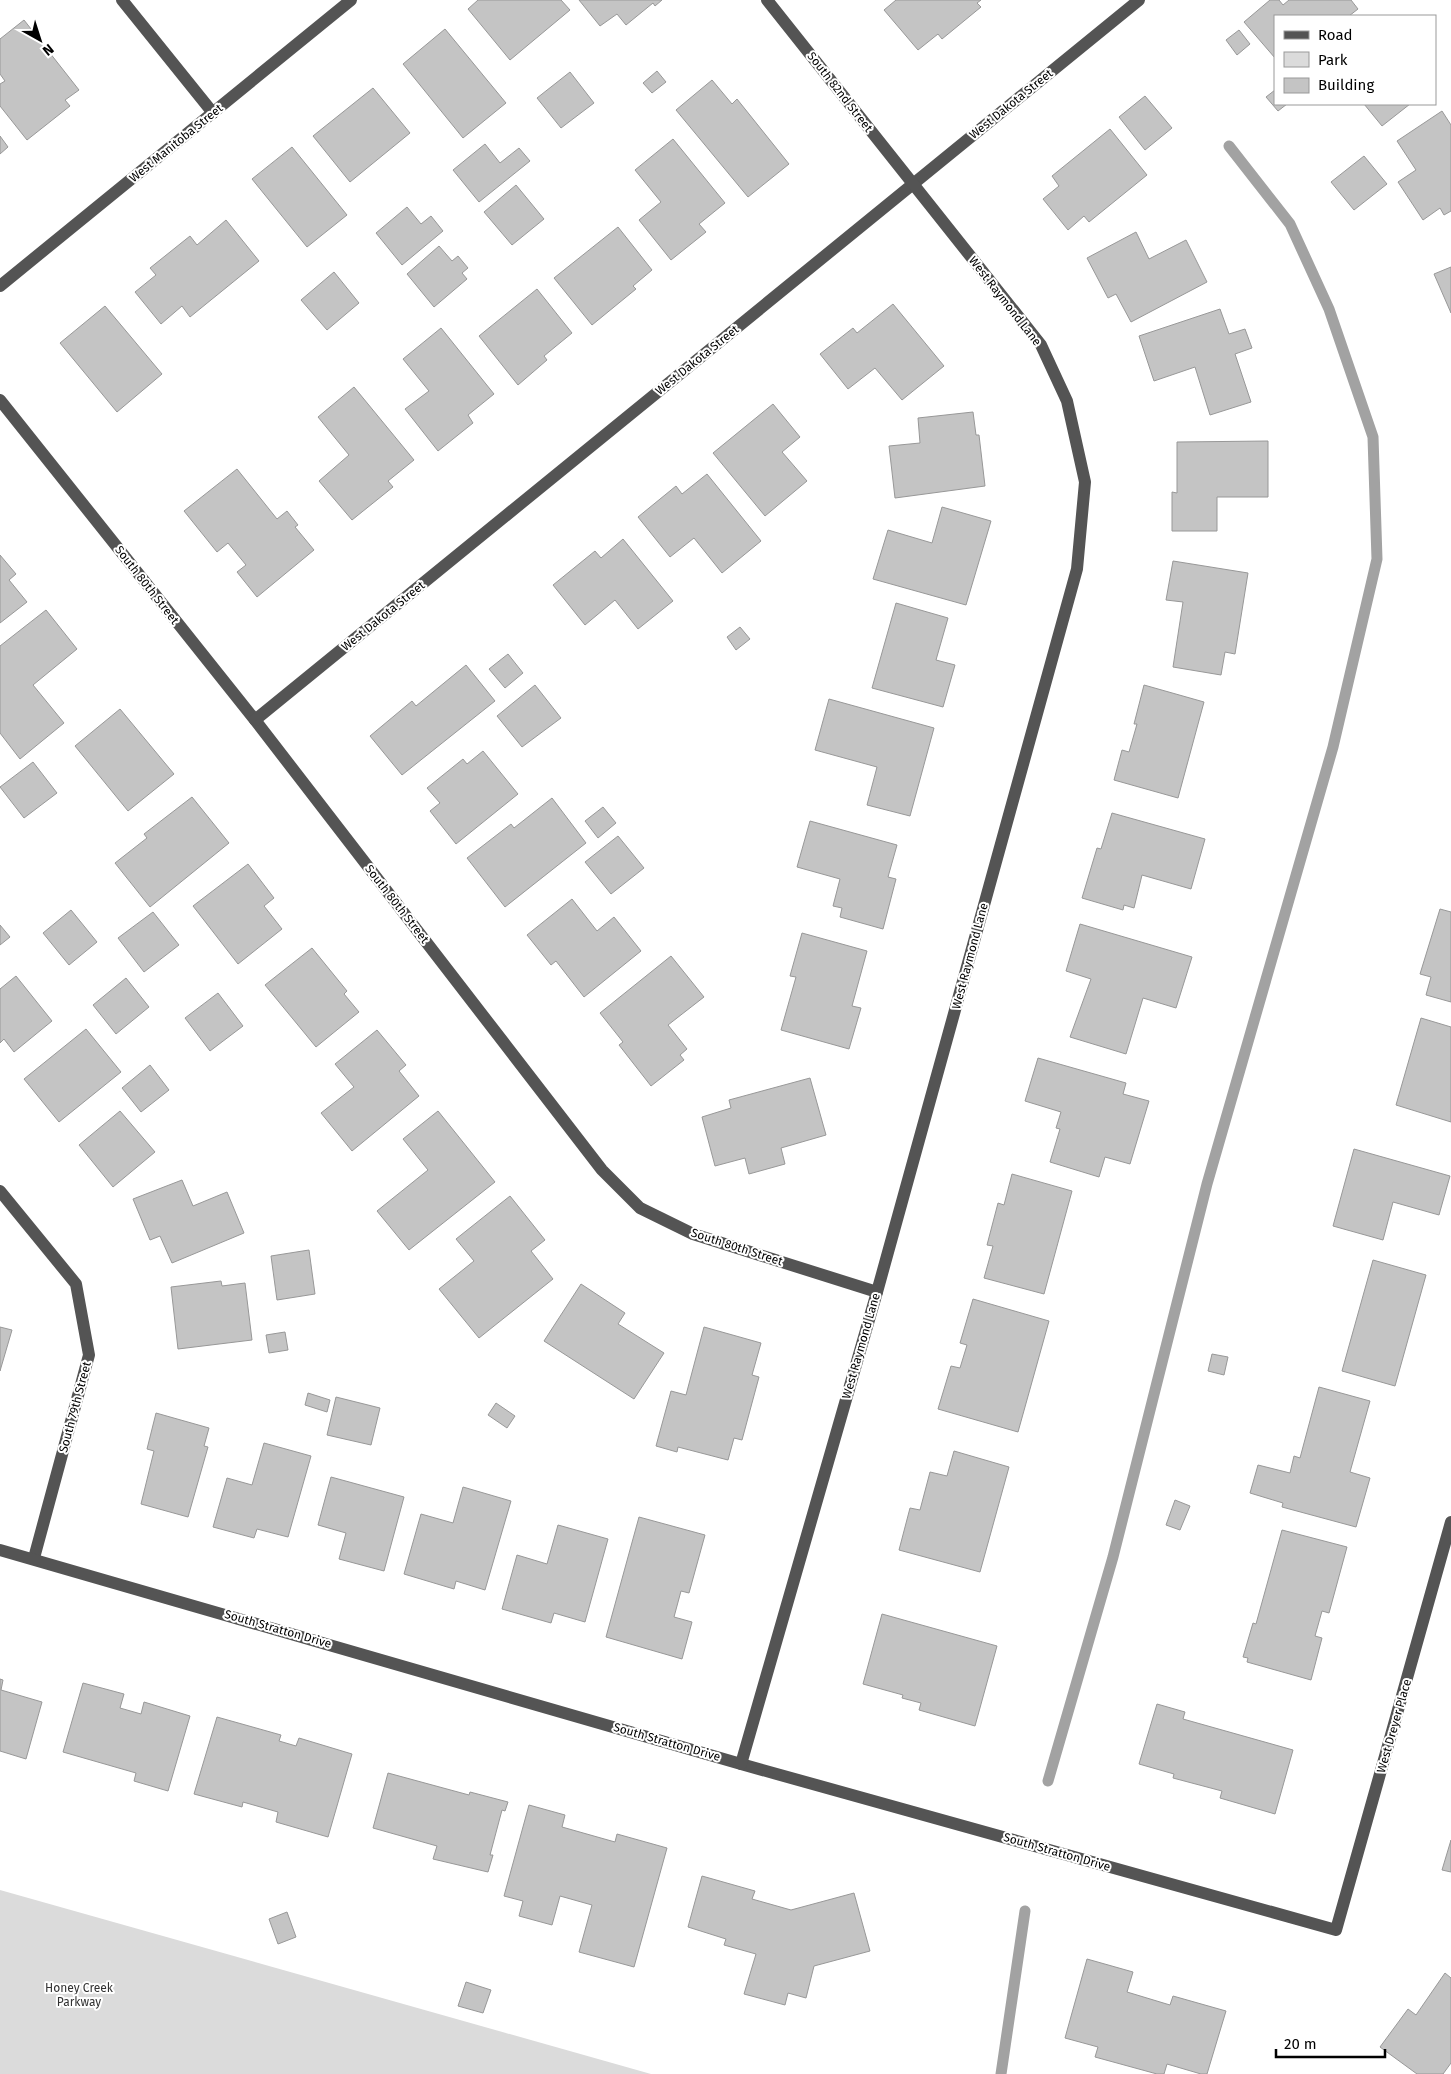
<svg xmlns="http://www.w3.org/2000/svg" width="1451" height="2074" font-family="'Fira Sans',sans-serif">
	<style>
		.green { fill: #dbdbdb }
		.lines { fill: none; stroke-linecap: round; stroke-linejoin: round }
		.stream { stroke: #a2a2a2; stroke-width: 11 }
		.building { fill: #c4c4c4; stroke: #989898 }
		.minor { stroke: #545454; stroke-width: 12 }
		.labels { text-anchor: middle; stroke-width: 4; stroke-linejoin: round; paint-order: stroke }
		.street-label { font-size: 12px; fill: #000; stroke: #fff }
		.park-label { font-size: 12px; fill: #323232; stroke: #fff }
	</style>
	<rect width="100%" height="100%" fill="#fff"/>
	<polygon class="green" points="0,1890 651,2074 0,2074"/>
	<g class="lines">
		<g class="stream">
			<polyline points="1048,1781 1113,1557 1207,1184 1333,747 1377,559 1373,437 1329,309 1290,224 1229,146"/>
			<polyline points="1001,2074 1025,1911"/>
		</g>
	</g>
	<g class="building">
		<polygon points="478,0 561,0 570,10 510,60 468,9"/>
		<polygon points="579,0 662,0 655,6 653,3 626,25 617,14 600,26"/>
		<polygon points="896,0 981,0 977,3 981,7 942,39 938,34 918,50 884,10"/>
		<polygon points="1270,0 1279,0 1283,5 1289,0 1351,0 1358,9 1349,16 1275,16 1275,58 1244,22"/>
		<polygon points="24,20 79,90 65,100 70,106 27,140 0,106 0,84 5,81 0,74 0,39"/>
		<polygon points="445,29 506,103 463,138 403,64"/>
		<polygon points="1239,30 1250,44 1237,55 1226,40"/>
		<polygon points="657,71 666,82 652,93 643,83"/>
		<polygon points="570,72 594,103 561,128 537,98"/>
		<polygon points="712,80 732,104 737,99 789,164 748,197 676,110"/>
		<polygon points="373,88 410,133 350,182 313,136"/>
		<polygon points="1275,90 1275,104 1287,104 1278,111 1266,97"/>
		<polygon points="1145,96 1172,128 1145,150 1119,117"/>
		<polygon points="1364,104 1410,104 1382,126"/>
		<polygon points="1442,111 1451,125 1451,211 1444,215 1440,208 1423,220 1398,182 1416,170 1397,141"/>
		<polygon points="1110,129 1147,175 1089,222 1084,216 1068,230 1043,199 1059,186 1052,176"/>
		<polygon points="0,136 8,147 0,154"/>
		<polygon points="673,139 725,203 699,224 706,232 671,260 639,220 661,202 635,170"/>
		<polygon points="485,144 500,163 519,148 530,161 479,202 453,170"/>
		<polygon points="292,147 347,215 307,247 252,179"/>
		<polygon points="1364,156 1387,184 1354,210 1331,182"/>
		<polygon points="516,185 544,219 512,245 484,212"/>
		<polygon points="407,207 421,224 431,216 443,231 402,265 376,233"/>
		<polygon points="226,220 259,261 190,317 182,306 161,324 135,292 156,275 150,268 190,236 197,245"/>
		<polygon points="618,227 652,270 633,286 636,289 592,325 554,278"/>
		<polygon points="1136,232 1149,259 1186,240 1207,282 1131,322 1116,294 1108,298 1087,258"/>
		<polygon points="439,246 452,261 458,256 468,268 462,273 467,279 434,307 407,274"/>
		<polygon points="1451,267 1451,313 1434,274"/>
		<polygon points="334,272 359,303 327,330 301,300"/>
		<polygon points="537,289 572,333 544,356 547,360 518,385 479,336"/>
		<polygon points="893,304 944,366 902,400 875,368 848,389 820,354 853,328 857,333"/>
		<polygon points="105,306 162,374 117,412 60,343"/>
		<polygon points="1220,309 1229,334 1245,329 1252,348 1235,354 1251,402 1210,415 1195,367 1154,381 1139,336"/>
		<polygon points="441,328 494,394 468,415 473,423 438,451 405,409 429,391 403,359"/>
		<polygon points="354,387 414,460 388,481 393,487 352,520 319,481 349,455 318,417"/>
		<polygon points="773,404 800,437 782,452 807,481 765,516 713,453"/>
		<polygon points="973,412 976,435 979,435 985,486 895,498 889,446 920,443 918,418"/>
		<polygon points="1268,441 1268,497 1217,497 1217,531 1172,531 1172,492 1177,493 1177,442"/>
		<polygon points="237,469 277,519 287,511 298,525 295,527 314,550 257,597 237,572 246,565 228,543 217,552 184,511"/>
		<polygon points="707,474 761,541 722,573 694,538 670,557 638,517 676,486 682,494"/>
		<polygon points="942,507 991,521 966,605 873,579 888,530 932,543"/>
		<polygon points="623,539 673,601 638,629 615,600 585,625 553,585 595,551 601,558"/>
		<polygon points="0,555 16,574 9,580 27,602 0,623"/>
		<polygon points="1173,561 1248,573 1235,654 1225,652 1221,675 1173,667 1183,602 1166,600"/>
		<polygon points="896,603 948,618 936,660 955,665 943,707 872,688"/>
		<polygon points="46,610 77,649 33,685 64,723 20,759 0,733 0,646"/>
		<polygon points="740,627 750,639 736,650 727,637"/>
		<polygon points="508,654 523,673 505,688 489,669"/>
		<polygon points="466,665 495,701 402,775 370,736 412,701 416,706"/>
		<polygon points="535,685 561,718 522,747 497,716"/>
		<polygon points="1144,685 1204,702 1178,798 1114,780 1122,750 1129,752 1137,724 1134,724"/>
		<polygon points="829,699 934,728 910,816 867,805 877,767 815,750"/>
		<polygon points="120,709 174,774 128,811 75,746"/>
		<polygon points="483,751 518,794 456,844 430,811 440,803 427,788 463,759 467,764"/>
		<polygon points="33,762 57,793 24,818 0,787"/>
		<polygon points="192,797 229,843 150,907 115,863 147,838 144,834"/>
		<polygon points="552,798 586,843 505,907 467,858 511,824 514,828"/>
		<polygon points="603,807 616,823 598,838 585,821"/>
		<polygon points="1112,813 1205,839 1191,889 1142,875 1134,908 1124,905 1123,910 1082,898 1097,848 1101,849"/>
		<polygon points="810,821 897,845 888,877 896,879 883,929 840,917 842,908 833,906 840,879 797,867"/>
		<polygon points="618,836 644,868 611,894 585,862"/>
		<polygon points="248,864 274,898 264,906 282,929 238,964 193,906"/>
		<polygon points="572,899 597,931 614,917 641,951 584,997 556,961 551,965 527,935"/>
		<polygon points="1440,909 1451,912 1451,1002 1426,995 1431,977 1420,974"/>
		<polygon points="71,910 97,942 69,965 43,933"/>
		<polygon points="153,912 179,945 144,972 118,938"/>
		<polygon points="1080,924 1192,957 1176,1008 1143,998 1126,1054 1070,1037 1091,979 1066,971"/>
		<polygon points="0,925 10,937 0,945"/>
		<polygon points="802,933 867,951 852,1006 861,1008 849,1049 781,1030 796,977 790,976"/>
		<polygon points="312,948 347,991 344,994 359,1012 316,1047 265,985"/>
		<polygon points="671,956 704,997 668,1025 687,1049 680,1055 684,1060 651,1086 619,1045 623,1042 600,1013"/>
		<polygon points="16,976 52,1021 14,1052 4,1039 0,1043 0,989"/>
		<polygon points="126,978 149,1007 116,1034 93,1005"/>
		<polygon points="218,993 243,1026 210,1051 185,1018"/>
		<polygon points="1421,1018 1451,1027 1451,1122 1396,1105"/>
		<polygon points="86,1029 121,1072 59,1122 24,1079"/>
		<polygon points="377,1030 406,1065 399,1071 419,1096 352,1151 321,1113 354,1087 335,1064"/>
		<polygon points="1038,1058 1126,1083 1123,1094 1149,1101 1130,1164 1105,1157 1099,1177 1050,1162 1060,1129 1056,1128 1061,1112 1025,1101"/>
		<polygon points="150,1065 169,1090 141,1112 122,1088"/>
		<polygon points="810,1078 826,1135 781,1148 785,1164 749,1174 745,1158 715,1166 702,1117 731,1108 729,1100"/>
		<polygon points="120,1111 155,1152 113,1187 79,1145"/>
		<polygon points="438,1111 495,1182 409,1250 377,1211 428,1170 403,1139"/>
		<polygon points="1354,1149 1450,1176 1439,1215 1393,1202 1383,1240 1333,1226"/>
		<polygon points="1012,1174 1072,1191 1044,1294 984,1278 993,1246 987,1245 998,1203 1004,1205"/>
		<polygon points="182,1180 193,1206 227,1192 244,1233 172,1263 160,1236 150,1240 133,1199"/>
		<polygon points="510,1196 545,1240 531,1251 553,1279 479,1338 439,1289 474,1261 456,1239"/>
		<polygon points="309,1250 315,1294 277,1300 271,1256"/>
		<polygon points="1373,1260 1426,1275 1395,1386 1342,1371"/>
		<polygon points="221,1281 222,1286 245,1283 252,1340 178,1349 171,1287"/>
		<polygon points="581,1284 625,1313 618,1324 664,1353 634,1399 544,1341"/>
		<polygon points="973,1299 1049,1321 1018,1432 938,1409 951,1366 960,1368 967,1345 960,1343"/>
		<polygon points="0,1327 12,1330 0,1371"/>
		<polygon points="704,1327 761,1343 752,1375 759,1377 742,1440 734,1438 728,1460 678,1447 677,1452 656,1446 671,1391 686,1395"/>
		<polygon points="285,1332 288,1350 269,1353 266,1335"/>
		<polygon points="1212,1354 1228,1357 1224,1375 1208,1371"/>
		<polygon points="1319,1387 1370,1401 1350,1472 1370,1478 1356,1527 1282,1507 1283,1503 1250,1493 1258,1465 1290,1473 1294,1456 1300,1458"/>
		<polygon points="308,1393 330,1400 327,1412 305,1405"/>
		<polygon points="336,1397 380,1408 371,1445 327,1435"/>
		<polygon points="496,1403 515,1416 507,1428 488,1415"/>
		<polygon points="156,1413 209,1428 204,1446 208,1447 188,1517 141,1504 154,1451 147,1449"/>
		<polygon points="264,1443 311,1456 288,1537 257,1529 254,1538 213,1527 227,1478 252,1485"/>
		<polygon points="954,1451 1009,1467 980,1572 899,1550 910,1508 920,1510 930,1472 947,1476"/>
		<polygon points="331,1477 404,1497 384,1571 339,1559 346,1533 318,1525"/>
		<polygon points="463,1487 511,1501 485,1590 456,1581 454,1589 404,1574 421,1514 453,1523"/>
		<polygon points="1175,1500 1190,1506 1180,1530 1166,1525"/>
		<polygon points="639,1517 705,1535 689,1593 681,1591 674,1617 692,1622 682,1659 606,1637"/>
		<polygon points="558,1525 608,1539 585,1622 554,1613 551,1623 502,1609 517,1555 547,1564"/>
		<polygon points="1282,1530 1347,1547 1329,1613 1322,1611 1315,1636 1322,1638 1311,1680 1247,1662 1248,1658 1243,1657 1253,1623 1256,1624"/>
		<polygon points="882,1614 997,1646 975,1726 919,1710 921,1703 902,1698 903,1695 863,1684"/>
		<polygon points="0,1679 3,1680 1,1690 42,1702 26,1759 0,1751"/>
		<polygon points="83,1683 124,1694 120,1708 141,1714 144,1702 190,1716 168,1791 134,1781 136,1773 63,1752"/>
		<polygon points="1157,1704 1185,1712 1183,1719 1293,1750 1275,1814 1220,1798 1222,1791 1173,1778 1174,1774 1139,1764"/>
		<polygon points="217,1717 281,1735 279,1741 296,1746 299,1738 352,1754 328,1837 276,1822 278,1812 243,1802 242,1807 194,1794"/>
		<polygon points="388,1773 469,1795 470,1792 508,1802 505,1811 502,1810 490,1855 493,1855 488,1872 433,1859 437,1846 373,1828"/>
		<polygon points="529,1805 565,1815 562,1827 615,1842 617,1834 667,1848 634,1967 579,1952 592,1905 560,1896 552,1925 519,1916 523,1901 504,1896"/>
		<polygon points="1451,1840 1451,1872 1442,1870"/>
		<polygon points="702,1876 755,1891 752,1899 791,1910 854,1893 870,1951 814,1966 806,1998 788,1993 785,2005 744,1994 756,1954 724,1945 726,1939 688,1927"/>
		<polygon points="287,1912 296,1937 278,1944 269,1919"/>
		<polygon points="1087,1959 1133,1972 1127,1992 1170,2005 1173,1996 1226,2011 1207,2074 1201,2074 1167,2064 1164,2074 1157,2074 1095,2057 1098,2047 1065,2038"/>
		<polygon points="1445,1973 1451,1978 1451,2063 1443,2074 1417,2074 1380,2047 1408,2009 1416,2015"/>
		<polygon points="466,1982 491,1990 483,2013 458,2006"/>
	</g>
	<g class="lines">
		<g class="minor">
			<polyline points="122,0 213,113"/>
			<polyline points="0,286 351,0"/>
			<polyline points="0,400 255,720 602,1170 640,1208 693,1234 877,1292"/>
			<polyline points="255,720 1139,0"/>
			<polyline points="0,1191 76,1284 89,1355 34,1558"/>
			<polyline points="0,1550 741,1764 1336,1930 1451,1522"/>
			<polyline points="741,1764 877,1292 1077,569 1085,482 1067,401 1041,345 767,0"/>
		</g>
	</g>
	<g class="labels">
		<g class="street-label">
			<text transform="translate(840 92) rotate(52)" y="4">South 82nd Street</text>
			<text transform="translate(1011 104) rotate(-39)" y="4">West Dakota Street</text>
			<text transform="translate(176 143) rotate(-39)" y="4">West Manitoba Street</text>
			<text transform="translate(1005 301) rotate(52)" y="4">West Raymond Lane</text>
			<text transform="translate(697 360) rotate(-39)" y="4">West Dakota Street</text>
			<text transform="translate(147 585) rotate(52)" y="4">South 80th Street</text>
			<text transform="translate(383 616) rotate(-39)" y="4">West Dakota Street</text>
			<text transform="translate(397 904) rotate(52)" y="4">South 80th Street</text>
			<text transform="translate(970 956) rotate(-75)" y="4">West Raymond Lane</text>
			<text transform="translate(737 1247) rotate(18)" y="4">South 80th Street</text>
			<text transform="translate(861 1346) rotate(-74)" y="4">West Raymond Lane</text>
			<text transform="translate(75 1407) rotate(-75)" y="4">South 79th Street</text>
			<text transform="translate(278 1629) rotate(16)" y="4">South Stratton Drive</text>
			<text transform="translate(1394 1726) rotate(-74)" y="4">West Dreyer Place</text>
			<text transform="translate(667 1742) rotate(16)" y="4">South Stratton Drive</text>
			<text transform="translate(1057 1852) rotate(16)" y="4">South Stratton Drive</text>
		</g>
		<g class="park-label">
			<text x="79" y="1992">Honey Creek<tspan x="79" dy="14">Parkway</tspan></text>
		</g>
	</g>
	<rect x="1274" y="15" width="162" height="90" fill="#ffffff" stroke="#999999"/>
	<rect x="1284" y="31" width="25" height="8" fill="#545454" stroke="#999999"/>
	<text x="1318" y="40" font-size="15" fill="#000000">Road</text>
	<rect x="1284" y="52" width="25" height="15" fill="#dbdbdb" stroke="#999999"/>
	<text x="1318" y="65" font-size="15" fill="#000000">Park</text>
	<rect x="1284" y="78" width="25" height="15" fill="#c4c4c4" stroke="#999999"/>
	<text x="1318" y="90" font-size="15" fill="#000000">Building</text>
	<g transform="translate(40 40) rotate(141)" stroke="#ffffff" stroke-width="4" paint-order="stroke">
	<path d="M0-4L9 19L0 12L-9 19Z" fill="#000000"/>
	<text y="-8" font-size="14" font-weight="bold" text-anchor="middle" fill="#000000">N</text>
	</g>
	<path d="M1276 2049v8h109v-8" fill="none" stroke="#000000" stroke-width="2.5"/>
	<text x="1284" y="2049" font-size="15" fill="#000000" stroke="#ffffff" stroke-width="4" paint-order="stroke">20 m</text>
</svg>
